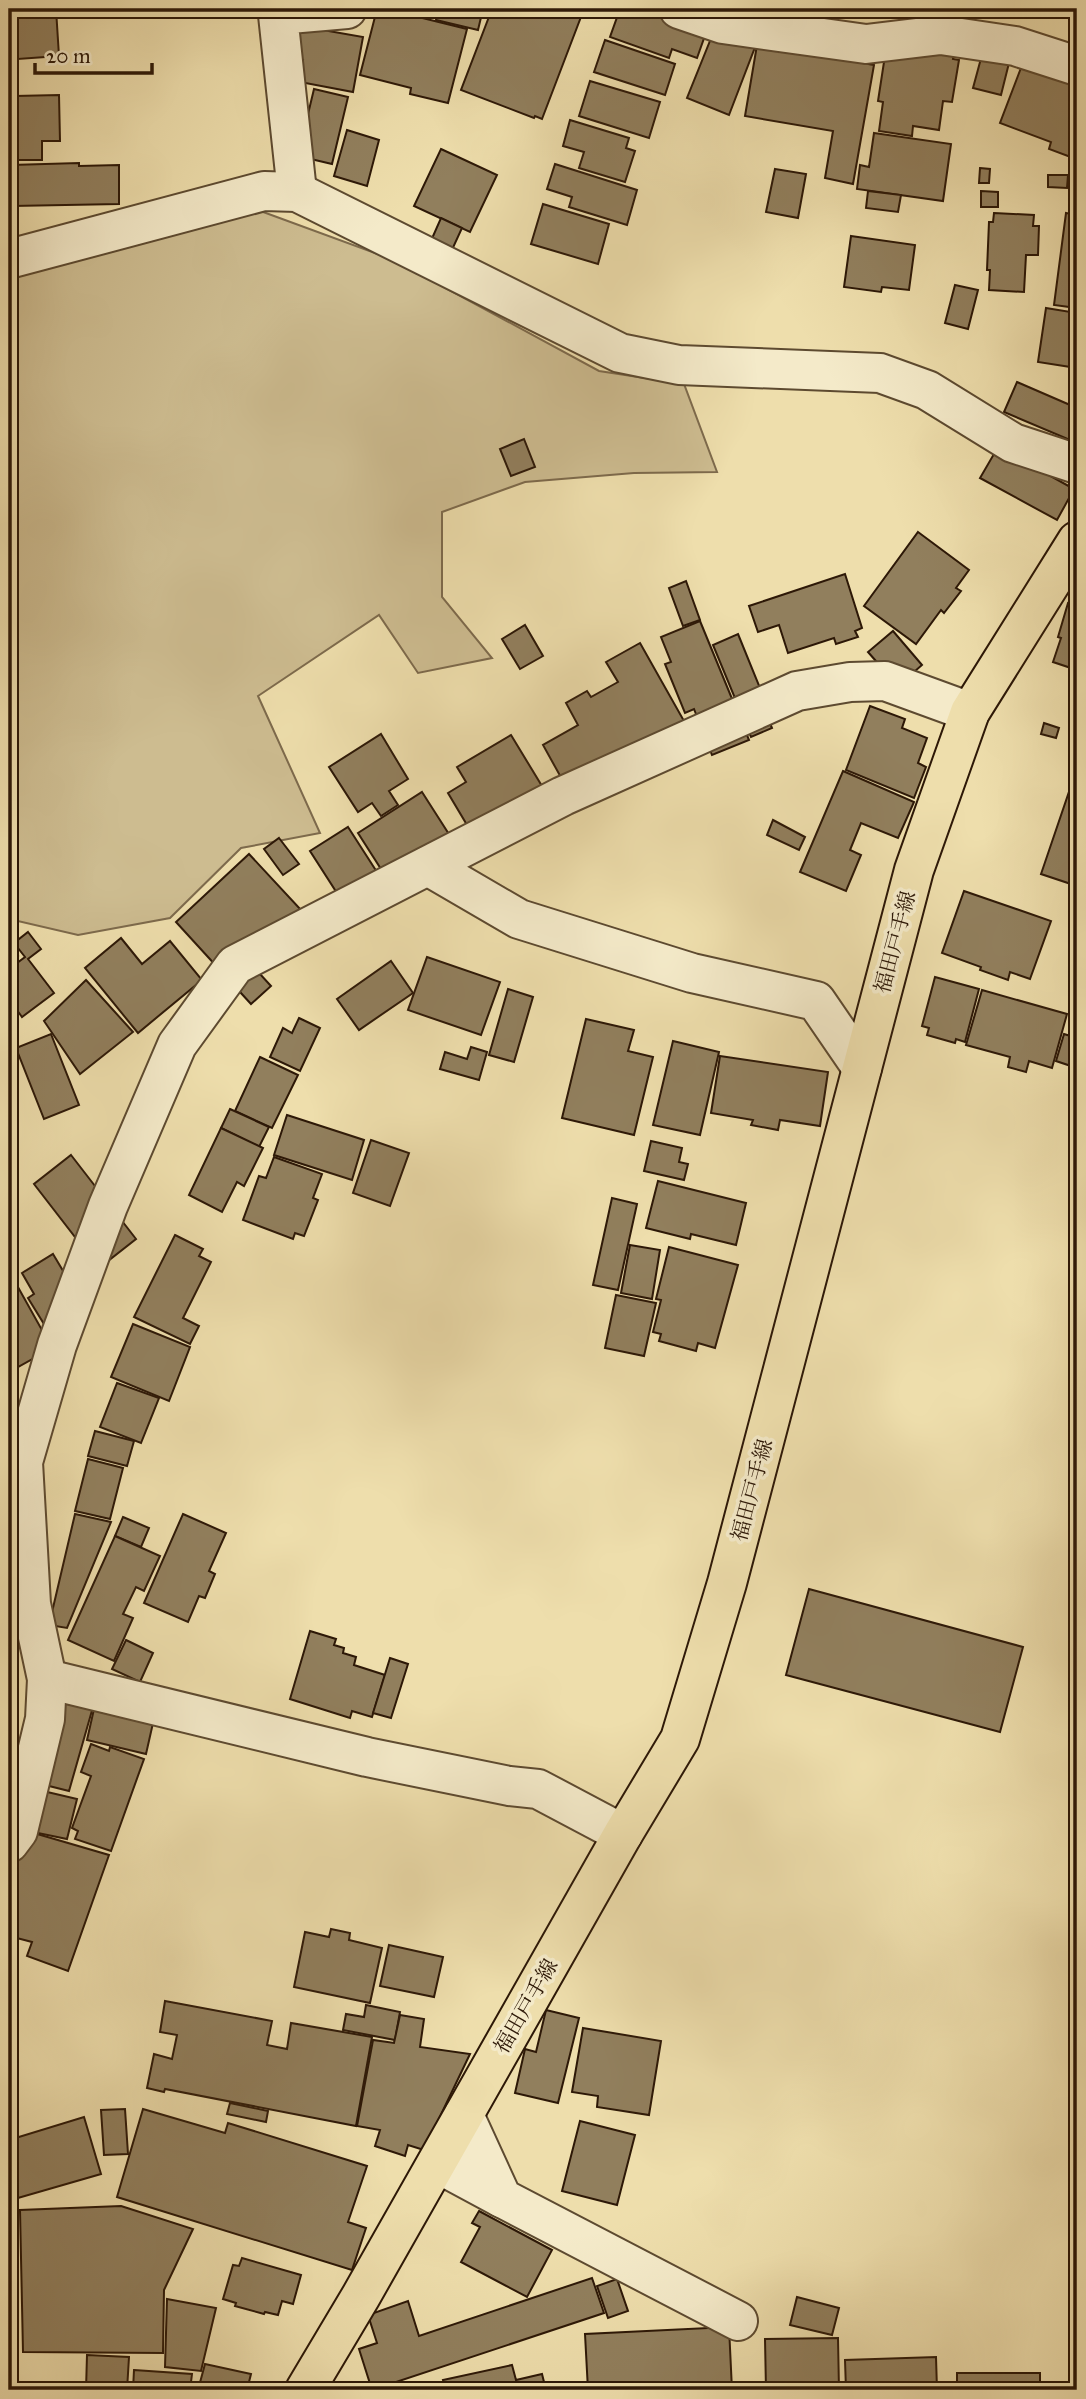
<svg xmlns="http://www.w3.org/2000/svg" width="1086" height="2399" font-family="'IM FELL Great Primer','Noto Serif JP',serif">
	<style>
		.green { fill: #cdbc90; stroke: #7d6a4c; stroke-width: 2 }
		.building { fill: #917f5d; stroke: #2d1807; stroke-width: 2 }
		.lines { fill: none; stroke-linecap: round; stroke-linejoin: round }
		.minor-casing { stroke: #5d4a30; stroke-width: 42 }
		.major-casing { stroke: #2d1807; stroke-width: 42 }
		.minor { stroke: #f4eac9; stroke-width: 38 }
		.major { stroke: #eedeac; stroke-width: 38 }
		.labels { text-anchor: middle; stroke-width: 7; stroke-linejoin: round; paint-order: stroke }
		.street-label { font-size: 21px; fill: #2d1807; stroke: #f4eac9 }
	</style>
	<rect width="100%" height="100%" fill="#eedeac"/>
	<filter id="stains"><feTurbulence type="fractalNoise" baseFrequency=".00286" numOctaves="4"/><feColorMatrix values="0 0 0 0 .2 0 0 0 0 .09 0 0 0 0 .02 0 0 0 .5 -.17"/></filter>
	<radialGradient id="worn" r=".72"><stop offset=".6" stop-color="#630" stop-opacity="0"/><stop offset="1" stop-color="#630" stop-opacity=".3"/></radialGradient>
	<polygon class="green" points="255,209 394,260 599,371 684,384 717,472 634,473 525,482 442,512 442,597 492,658 418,673 379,615 258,696 320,833 241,848 170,918 78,935 9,919 9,276"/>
	<g class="building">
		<polygon points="14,9 56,9 59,56 18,59"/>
		<polygon points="377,9 386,9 467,29 448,103 410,94 411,88 360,75"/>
		<polygon points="438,9 483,9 478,30 436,20"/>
		<polygon points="492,9 584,9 542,119 535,116 534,118 461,90"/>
		<polygon points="620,9 656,9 708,27 697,58 672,49 669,58 610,37"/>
		<polygon points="300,26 363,37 353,92 300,82 303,60 294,59"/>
		<polygon points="716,26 757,42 729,115 687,98"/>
		<polygon points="605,40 675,64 665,95 594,72"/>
		<polygon points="956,42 953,59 959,60 952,102 943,101 939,130 913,126 912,136 879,131 883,102 878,101 886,49"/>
		<polygon points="757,45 874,65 853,184 825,178 833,131 745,116"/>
		<polygon points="983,51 1010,59 1001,95 973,88"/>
		<polygon points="1024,60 1077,80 1076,159 1049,149 1051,142 1000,123"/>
		<polygon points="590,81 660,102 649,138 579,116"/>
		<polygon points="314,89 348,97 332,164 298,156"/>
		<polygon points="59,95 60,141 42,141 42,160 16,160 15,96"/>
		<polygon points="570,120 629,138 626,148 635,151 625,182 579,168 584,152 563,146"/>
		<polygon points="347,130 379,140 367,186 334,176"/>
		<polygon points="874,133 951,144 943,201 857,189 860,165 869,167"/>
		<polygon points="441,149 497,175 470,232 414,206"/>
		<polygon points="79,163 79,166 119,165 119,204 12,206 11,165"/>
		<polygon points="555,164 637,190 627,225 569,207 572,197 547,189"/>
		<polygon points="980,168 990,169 989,183 979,183"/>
		<polygon points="775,169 806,174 798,218 766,212"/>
		<polygon points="1048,175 1068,175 1067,188 1048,187"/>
		<polygon points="868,191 901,195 898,212 866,208"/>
		<polygon points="981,191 998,192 998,207 981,207"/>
		<polygon points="543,204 609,224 598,264 531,244"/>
		<polygon points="994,213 1034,215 1033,226 1039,226 1038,255 1026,255 1024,292 989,290 990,270 987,270 989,222 993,222"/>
		<polygon points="1066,213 1077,215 1077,308 1054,305"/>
		<polygon points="441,218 462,228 451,252 430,243"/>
		<polygon points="851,236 915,245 909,290 882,287 881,292 844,287"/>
		<polygon points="955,285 978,290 968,329 945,323"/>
		<polygon points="1046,308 1077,313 1077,368 1038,362"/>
		<polygon points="1017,382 1077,408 1077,443 1004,412"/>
		<polygon points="524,439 535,467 511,476 500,449"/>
		<polygon points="998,447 1074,489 1057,520 980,478"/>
		<polygon points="918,532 969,570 956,588 961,591 944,613 941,610 916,644 864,606"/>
		<polygon points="845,574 862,628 855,631 858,637 836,644 834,638 788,653 779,625 758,632 749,606"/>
		<polygon points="686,581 700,620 683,626 669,588"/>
		<polygon points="1068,603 1077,606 1077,670 1053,662 1061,638 1058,637"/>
		<polygon points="700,621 749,740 712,755 694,709 685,713 665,664 671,662 661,637"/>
		<polygon points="525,625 543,656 520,669 502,639"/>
		<polygon points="893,631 922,665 898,686 868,652"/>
		<polygon points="738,634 771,715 767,716 772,728 751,737 713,645"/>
		<polygon points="640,643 684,721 563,781 543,745 578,725 566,703 587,691 591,697 618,682 606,662"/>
		<polygon points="870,706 905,719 902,728 927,738 918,763 926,767 914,798 846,770"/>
		<polygon points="1044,723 1059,728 1056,738 1041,734"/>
		<polygon points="381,734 408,779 389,791 398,805 381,816 372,803 358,812 329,767"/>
		<polygon points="511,735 548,796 476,840 448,793 466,782 457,767"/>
		<polygon points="843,771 914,802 898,838 861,823 850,850 861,855 846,891 800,872"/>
		<polygon points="1072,783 1077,784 1077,886 1041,874"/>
		<polygon points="422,792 461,853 397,894 358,833"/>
		<polygon points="773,820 805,837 799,850 767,835"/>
		<polygon points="348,827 384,883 346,907 310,851"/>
		<polygon points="279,838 299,864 283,875 264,849"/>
		<polygon points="249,854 301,910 247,960 271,986 251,1004 176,922"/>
		<polygon points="964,891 1051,921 1030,979 1010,972 1008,980 980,970 981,967 942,953"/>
		<polygon points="28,932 41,949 28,959 54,993 22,1017 9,999 9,969 25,957 14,943"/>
		<polygon points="121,938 142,964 170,941 202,980 138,1033 85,968"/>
		<polygon points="9,945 18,956 9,964"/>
		<polygon points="427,957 500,982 481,1035 408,1010"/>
		<polygon points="391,961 413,993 359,1030 337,999"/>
		<polygon points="935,977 979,989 965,1042 956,1039 955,1043 927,1035 929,1028 922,1026"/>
		<polygon points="86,980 133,1032 80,1074 44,1021"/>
		<polygon points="508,989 533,997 514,1062 489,1055"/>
		<polygon points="982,990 1067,1014 1052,1068 1029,1061 1026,1072 1008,1067 1010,1057 966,1045"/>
		<polygon points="299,1018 320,1028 300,1071 270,1057 283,1028 292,1033"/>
		<polygon points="586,1019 634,1030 628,1051 653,1057 634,1135 562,1118"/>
		<polygon points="51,1034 79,1105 44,1119 16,1048"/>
		<polygon points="1064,1034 1077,1038 1077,1068 1056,1061"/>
		<polygon points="673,1041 719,1052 700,1135 653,1125"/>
		<polygon points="471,1047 487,1052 479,1080 440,1069 445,1052 467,1059"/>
		<polygon points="720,1056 828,1072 820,1126 780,1120 778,1130 751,1125 753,1120 711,1113"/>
		<polygon points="260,1057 298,1075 272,1128 235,1111"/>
		<polygon points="230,1109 269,1127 259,1147 221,1128"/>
		<polygon points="287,1115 364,1140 352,1180 274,1155"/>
		<polygon points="221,1128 263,1148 244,1186 237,1182 222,1212 189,1195"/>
		<polygon points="371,1140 409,1153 390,1206 353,1193"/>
		<polygon points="651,1141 682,1148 679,1162 688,1164 684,1180 644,1171"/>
		<polygon points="71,1155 136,1239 99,1268 34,1184"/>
		<polygon points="274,1157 322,1174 313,1198 318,1200 304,1236 295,1233 293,1239 243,1220 259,1176 266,1178"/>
		<polygon points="658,1181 746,1203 736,1245 691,1234 690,1239 646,1228"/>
		<polygon points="612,1198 637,1204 618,1290 593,1285"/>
		<polygon points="175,1235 203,1249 199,1256 211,1262 183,1318 199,1326 190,1344 134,1317"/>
		<polygon points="630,1245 660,1250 652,1299 621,1293"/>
		<polygon points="669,1247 738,1265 715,1348 698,1343 696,1351 659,1341 661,1334 653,1332 661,1300 656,1299"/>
		<polygon points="53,1254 81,1301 44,1324 28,1298 34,1294 22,1273"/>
		<polygon points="9,1271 52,1348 9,1372"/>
		<polygon points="616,1295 656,1303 644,1356 605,1348"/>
		<polygon points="133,1324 190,1347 169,1401 111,1377"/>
		<polygon points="117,1383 159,1398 141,1443 100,1427"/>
		<polygon points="95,1431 134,1441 127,1466 88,1456"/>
		<polygon points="88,1459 123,1468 110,1519 75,1511"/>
		<polygon points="75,1514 111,1522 67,1628 49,1625"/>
		<polygon points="183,1514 226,1533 209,1571 215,1574 205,1598 199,1596 188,1622 144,1603"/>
		<polygon points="123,1517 149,1528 141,1547 115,1536"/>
		<polygon points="115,1536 160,1556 144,1591 136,1587 123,1614 133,1618 114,1661 68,1640"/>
		<polygon points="809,1589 1023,1647 1000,1732 786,1675"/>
		<polygon points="310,1631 336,1639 334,1645 344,1648 343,1653 356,1657 354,1665 385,1675 372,1717 352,1711 350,1718 290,1699"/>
		<polygon points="126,1640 153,1653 140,1682 112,1669"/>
		<polygon points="390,1658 408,1664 391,1718 373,1713"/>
		<polygon points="64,1699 93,1707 69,1791 41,1784"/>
		<polygon points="94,1709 153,1723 146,1754 87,1740"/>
		<polygon points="91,1744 109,1751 110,1747 144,1759 111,1851 75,1839 78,1831 72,1828 91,1776 81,1772"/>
		<polygon points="43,1791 77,1799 67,1839 33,1832"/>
		<polygon points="27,1831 109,1855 68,1971 27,1956 32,1942 9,1936 9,1863 19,1853"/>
		<polygon points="331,1929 350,1933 349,1940 382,1948 370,2003 294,1987 305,1932 329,1937"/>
		<polygon points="389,1945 443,1957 434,1997 380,1986"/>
		<polygon points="165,2001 272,2021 267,2045 287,2049 291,2023 372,2037 356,2126 165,2089 164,2092 147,2088 154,2054 172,2059 177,2035 160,2032"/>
		<polygon points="366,2005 400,2012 395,2040 343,2030 346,2014 364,2017"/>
		<polygon points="546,2010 579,2018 558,2103 515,2093 525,2049 536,2052"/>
		<polygon points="400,2015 424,2019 420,2047 470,2054 424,2150 408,2145 405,2156 375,2146 380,2130 357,2126 373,2040 394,2043"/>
		<polygon points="583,2028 661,2041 649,2115 597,2107 598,2096 572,2092"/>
		<polygon points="230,2103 268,2111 266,2122 227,2114"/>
		<polygon points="125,2109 128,2154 104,2155 101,2110"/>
		<polygon points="143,2109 225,2133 228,2123 367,2166 348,2222 366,2228 352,2270 117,2197"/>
		<polygon points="84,2117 101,2174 11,2200 9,2192 9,2140"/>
		<polygon points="580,2121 635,2135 617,2205 562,2191"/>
		<polygon points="121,2206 193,2229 164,2290 163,2353 23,2352 20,2210"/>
		<polygon points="479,2211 552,2250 527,2297 461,2262 480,2227 472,2223"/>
		<polygon points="242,2258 301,2275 293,2304 282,2301 278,2315 265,2312 264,2314 235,2306 236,2303 223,2299 233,2265 239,2266"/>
		<polygon points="592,2278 604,2313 372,2390 359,2349 377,2343 368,2315 408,2301 419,2336"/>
		<polygon points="617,2279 628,2311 608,2318 597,2286"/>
		<polygon points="797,2297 839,2308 832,2335 790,2325"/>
		<polygon points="167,2299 216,2308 201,2371 165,2367"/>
		<polygon points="729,2327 732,2390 588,2390 585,2334"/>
		<polygon points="838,2338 839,2390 766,2390 765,2339"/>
		<polygon points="87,2355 129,2357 127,2390 86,2390"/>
		<polygon points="936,2357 937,2390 846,2390 845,2360"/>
		<polygon points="205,2364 251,2374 247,2390 198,2390"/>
		<polygon points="512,2365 516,2380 542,2374 546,2390 446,2390 443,2380"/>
		<polygon points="134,2370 192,2374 190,2390 133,2390"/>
		<rect x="957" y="2373" width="83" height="17"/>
		<rect x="1044" y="2383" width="25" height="7"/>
	</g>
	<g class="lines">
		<g class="minor-casing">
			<g id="minor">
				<polyline points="679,9 723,24 866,44 941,35 1015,46 1077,66"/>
				<polyline points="297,192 278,15 347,9"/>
				<polyline points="9,259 264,191 297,192 620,353 679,365 880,373 927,390 1013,443 1077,464"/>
				<polyline points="428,866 519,919 692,973 816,1001 862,1068"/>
				<polyline points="47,1679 367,1757 509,1786 538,1789 623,1834"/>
				<polyline points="9,1843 18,1831 45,1719 47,1679 31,1604 23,1462 57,1345 108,1206 177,1045 235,965 563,796 797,691 850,682 885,681 970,712"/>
				<polyline points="464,2115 502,2198 738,2321"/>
				<polyline points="437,2163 502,2198"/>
			</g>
		</g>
		<g class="major-casing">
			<polyline id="major" points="305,2390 361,2296 623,1834 680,1739 727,1583 914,870 970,712 1077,541"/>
		</g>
		<use href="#minor" class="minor"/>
		<use href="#major" class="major"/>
	</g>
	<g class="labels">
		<g class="street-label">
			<text transform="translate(895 942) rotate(-75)" y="7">福田戸手線</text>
			<text transform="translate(752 1490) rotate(-75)" y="7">福田戸手線</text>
			<text transform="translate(526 2006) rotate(-60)" y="7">福田戸手線</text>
		</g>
	</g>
	<rect width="1086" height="2399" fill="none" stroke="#eedeac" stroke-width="35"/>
	<rect x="10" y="10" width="1065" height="2378" fill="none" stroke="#2d1807" stroke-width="3.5"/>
	<rect x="18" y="18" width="1051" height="2364" fill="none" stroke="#2d1807" stroke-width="2"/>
	<path d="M35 63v10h117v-10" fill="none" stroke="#2d1807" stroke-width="3.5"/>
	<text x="46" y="63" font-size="21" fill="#2d1807" stroke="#f4eac9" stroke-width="5" paint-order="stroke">20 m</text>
	<rect width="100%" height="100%" filter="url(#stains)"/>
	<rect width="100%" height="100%" fill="url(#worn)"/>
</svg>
